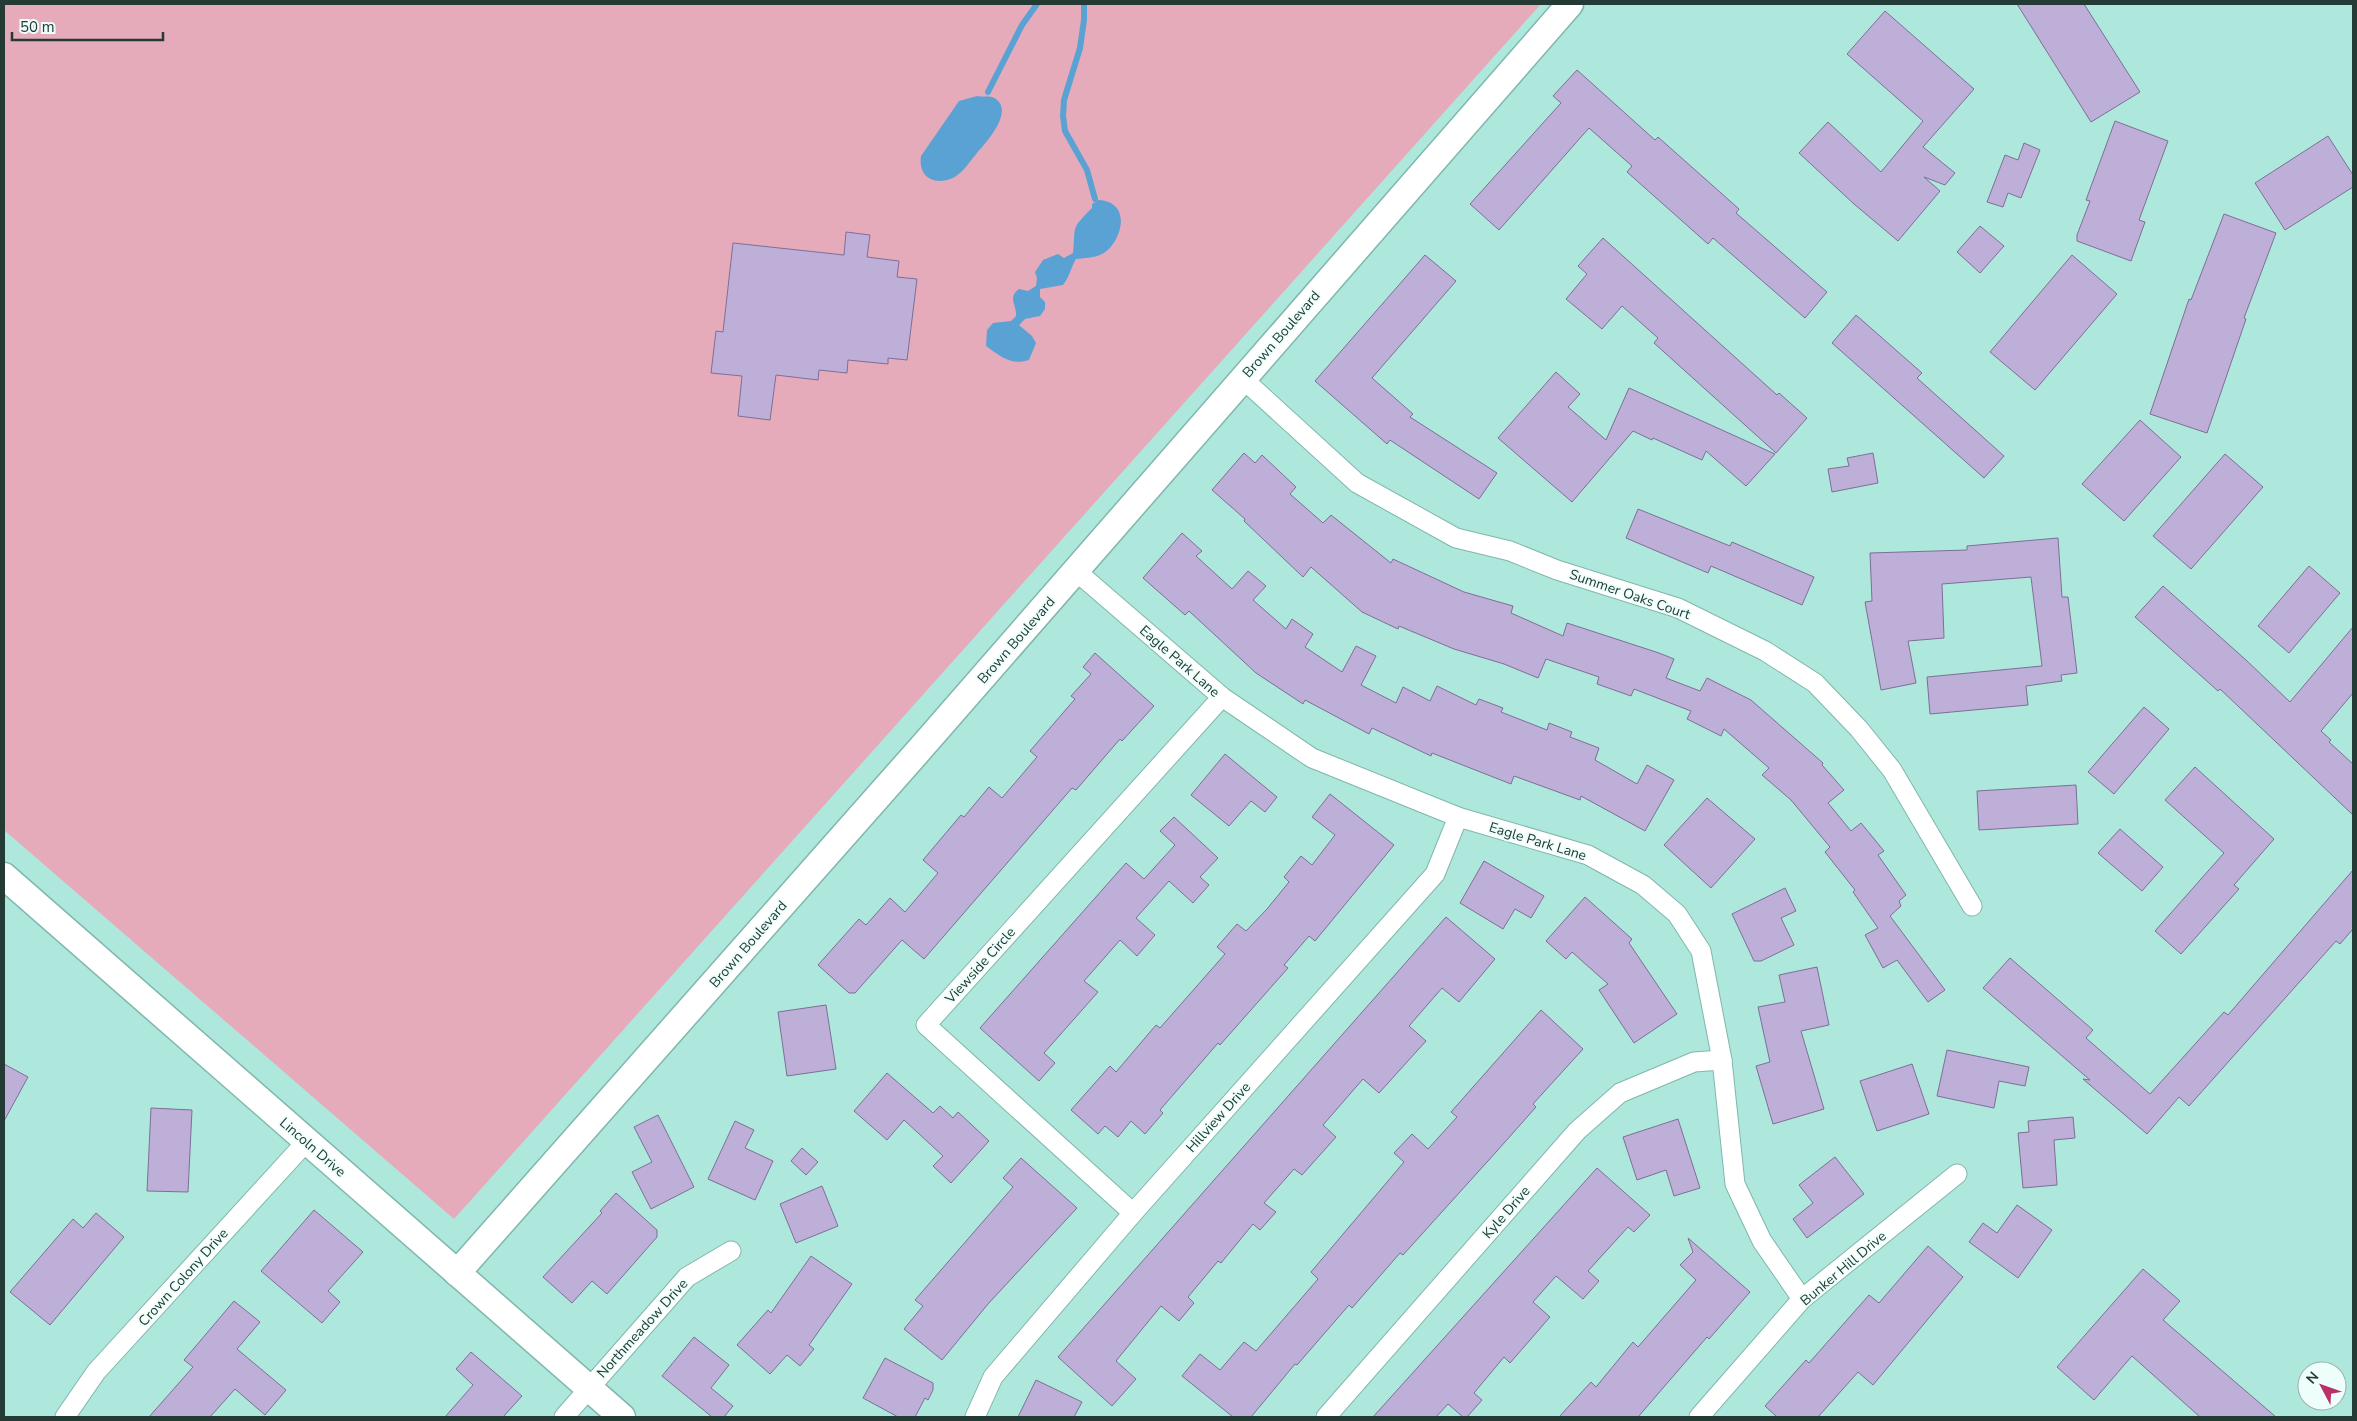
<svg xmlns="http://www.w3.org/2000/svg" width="2357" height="1421" font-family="'Nunito Sans',sans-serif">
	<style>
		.green { fill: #e6abbb }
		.water { fill: #5aa2d3 }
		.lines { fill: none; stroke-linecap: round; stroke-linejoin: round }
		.stream { stroke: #5aa2d3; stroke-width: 6 }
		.building { fill: #beafd9; stroke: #7d6f96 }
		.street-casing { stroke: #7fb7ac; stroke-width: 21 }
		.secondary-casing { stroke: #7fb7ac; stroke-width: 29 }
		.street { stroke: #fff; stroke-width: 19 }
		.secondary { stroke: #fff; stroke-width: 26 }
		.labels { text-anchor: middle; stroke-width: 4; stroke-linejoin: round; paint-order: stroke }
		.street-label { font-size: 14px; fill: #233a35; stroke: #eefffb }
	</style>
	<rect width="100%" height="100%" fill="#aee7dc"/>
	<polygon class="green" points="4,4 1541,4 454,1219 4,830"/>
	<g class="water">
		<path d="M 977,96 C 981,97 988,96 992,97 C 1018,108 986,143 977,153 C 970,161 963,173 953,178 C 934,186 918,177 921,156 L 959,101 Z"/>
		<path d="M 1099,200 C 1136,203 1119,248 1100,255 C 1093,258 1084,258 1076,259 C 1070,269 1071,274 1063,285 L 1040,289 L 1040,297 L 1045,302 L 1045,309 L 1040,316 L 1025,319 L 1019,325 L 1032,336 L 1036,343 L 1029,360 C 1011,366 1000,356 986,346 L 987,330 L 993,323 L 1011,321 L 1016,316 C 1017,305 1007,298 1019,289 L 1028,291 L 1036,286 L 1037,278 L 1035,272 L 1043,260 L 1058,254 L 1064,258 L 1073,253 C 1076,225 1070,230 1092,208 L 1092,204 Z"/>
	</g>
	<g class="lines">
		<g class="stream">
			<polyline points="1084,4 1084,20 1080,48 1064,100 1063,116 1065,131 1087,170 1095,199"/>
			<polyline points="988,92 1022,25 1037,4"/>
		</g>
	</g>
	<g class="building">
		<polygon points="2017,4 2084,4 2140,92 2091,122"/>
		<polygon points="1885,11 1974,89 1923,147 1955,173 1945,185 1924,177 1940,191 1898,241 1854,204 1799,153 1828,122 1881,172 1923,121 1847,54"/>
		<polygon points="1577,70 1655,140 1658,137 1739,209 1736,213 1827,292 1805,318 1713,238 1708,244 1627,172 1632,166 1589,128 1499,230 1470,204 1561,103 1553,96"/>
		<polygon points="2115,121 2168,141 2139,220 2145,222 2131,261 2077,241 2077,235 2090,201 2086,200"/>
		<polygon points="2328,136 2353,175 2353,187 2285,230 2255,183"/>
		<polygon points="2024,143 2040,150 2021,198 2008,193 2003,207 1987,202 2005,155 2018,160"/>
		<polygon points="2224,214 2276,233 2244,318 2246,319 2207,433 2150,414 2189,299 2191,300"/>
		<polygon points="1980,226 2004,246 1980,273 1957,252"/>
		<polygon points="846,232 870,235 867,257 899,261 897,277 917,279 907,360 888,358 888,364 848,360 847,373 819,370 818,380 776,375 770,420 738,416 742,376 711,373 716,331 723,332 733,243 844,255"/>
		<polygon points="1603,238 1777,395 1779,393 1807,418 1776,453 1654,343 1658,338 1622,306 1602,329 1566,299 1587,274 1578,266"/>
		<polygon points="1425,255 1456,281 1372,378 1413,414 1410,417 1497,473 1479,499 1390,440 1387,444 1315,381"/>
		<polygon points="2072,255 2117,294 2035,390 1990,352"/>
		<polygon points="1856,315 1922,373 1917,378 2004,456 1984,478 1832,343"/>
		<polygon points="1556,372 1580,394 1568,407 1606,440 1629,388 1775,454 1746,486 1706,451 1702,460 1653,438 1652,440 1633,431 1572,502 1498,438"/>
		<polygon points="2140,420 2181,457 2124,521 2082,484"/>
		<polygon points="1244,453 1255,463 1262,455 1296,487 1290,494 1323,523 1331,515 1391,563 1393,559 1464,592 1513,606 1511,613 1563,636 1567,623 1659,653 1674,659 1666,678 1700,691 1707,678 1751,700 1823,763 1822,765 1844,790 1828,803 1851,831 1861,823 1884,851 1878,855 1906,895 1899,901 1901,906 1890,916 1945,990 1928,1002 1897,960 1883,968 1865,935 1878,928 1853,892 1855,890 1825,852 1830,847 1791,800 1762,775 1769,768 1724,729 1721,736 1687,719 1691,711 1634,689 1631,696 1597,684 1599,677 1546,659 1538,678 1504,664 1454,649 1399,626 1398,629 1362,612 1311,567 1303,577 1244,521 1245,519 1212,490"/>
		<polygon points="1873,453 1878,483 1832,492 1828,469 1849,466 1847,458"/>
		<polygon points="2225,454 2263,487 2191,569 2153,536"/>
		<polygon points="1638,509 1730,546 1732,542 1814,577 1802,605 1711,566 1708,573 1626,538"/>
		<polygon points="1182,533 1202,551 1196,556 1232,589 1248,571 1266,586 1253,600 1286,629 1292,619 1313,634 1305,647 1342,672 1356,646 1376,656 1361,685 1396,703 1403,687 1430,701 1437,686 1476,705 1479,699 1503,708 1501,712 1547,730 1549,723 1572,732 1570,737 1599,748 1595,760 1637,784 1647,765 1674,780 1645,831 1581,796 1580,800 1514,776 1511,784 1432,753 1431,756 1372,728 1369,734 1305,700 1303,704 1256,673 1189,611 1185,615 1143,578"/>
		<polygon points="2058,538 2062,597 2068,597 2077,673 2061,675 2062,681 2026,686 2028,705 1930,714 1927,677 2042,666 2031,577 1942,584 1944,638 1908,641 1916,683 1881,690 1865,602 1872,601 1870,553 1967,550 1967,546"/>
		<polygon points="2309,566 2340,593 2289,653 2258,626"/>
		<polygon points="2163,586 2246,660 2290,702 2353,627 2353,693 2321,731 2331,740 2329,742 2353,764 2353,815 2220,689 2218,691 2135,617"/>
		<polygon points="1095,653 1154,706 1122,741 1120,739 1076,790 1072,788 924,959 902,940 855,993 849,993 818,965 859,919 866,925 890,898 905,912 938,873 923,860 961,815 964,817 989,787 1002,798 1037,757 1030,751 1075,699 1071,696 1091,674 1083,667"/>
		<polygon points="2144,707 2169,729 2114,794 2088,772"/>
		<polygon points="1225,754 1277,797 1265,812 1251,801 1229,826 1191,795"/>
		<polygon points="2195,767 2274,839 2234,885 2239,889 2181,954 2155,931 2224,853 2165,800"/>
		<polygon points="2076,785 2078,824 1979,830 1977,791"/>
		<polygon points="1330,794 1394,845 1315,941 1309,936 1284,965 1288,968 1220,1045 1218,1043 1160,1110 1163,1113 1145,1134 1131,1121 1118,1137 1105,1126 1098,1134 1071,1110 1110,1066 1116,1072 1156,1025 1160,1028 1225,954 1217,947 1237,924 1246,931 1267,909 1289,882 1284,877 1301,856 1312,865 1335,835 1312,817"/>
		<polygon points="1707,798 1755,839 1711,888 1664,845"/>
		<polygon points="1174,817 1218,858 1200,877 1209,885 1193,903 1169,881 1136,918 1155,935 1137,956 1120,940 1084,981 1098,992 1044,1053 1055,1063 1039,1081 980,1028 1126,863 1144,879 1175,845 1160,831"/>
		<polygon points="2120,829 2163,867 2142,891 2098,853"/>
		<polygon points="1484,861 1544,896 1531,918 1515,909 1503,929 1460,903"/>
		<polygon points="2353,870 2353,929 2340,944 2336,941 2189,1106 2179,1097 2147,1134 2083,1079 2090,1080 1983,988 2010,958 2093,1030 2086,1038 2150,1094 2224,1012 2228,1015"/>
		<polygon points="1785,888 1796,911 1781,918 1794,945 1761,961 1754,961 1732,914"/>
		<polygon points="1585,897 1632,939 1629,943 1677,1014 1634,1043 1599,990 1608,984 1572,952 1566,959 1546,941"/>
		<polygon points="1446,917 1495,959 1459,1002 1442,988 1409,1026 1426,1041 1379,1093 1363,1079 1323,1125 1336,1137 1302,1175 1294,1169 1264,1203 1276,1212 1260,1230 1253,1224 1221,1263 1218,1261 1188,1297 1194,1303 1179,1321 1161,1306 1116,1361 1136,1379 1112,1406 1058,1357"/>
		<polygon points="1817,967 1829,1025 1801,1031 1824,1109 1773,1124 1756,1066 1770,1062 1758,1007 1785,1002 1779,975"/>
		<polygon points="826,1005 836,1069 787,1076 778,1012"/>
		<polygon points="1541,1010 1583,1049 1533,1104 1536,1107 1497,1151 1403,1255 1400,1253 1352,1308 1349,1305 1297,1365 1295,1364 1251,1417 1233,1417 1182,1376 1200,1354 1220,1370 1244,1342 1256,1351 1318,1279 1311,1272 1404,1162 1394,1153 1412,1134 1428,1149 1457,1117 1451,1112"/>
		<polygon points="1947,1050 2029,1067 2025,1086 1999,1081 1994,1108 1937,1096"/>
		<polygon points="4,1064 28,1077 4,1121"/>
		<polygon points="1912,1064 1929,1114 1877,1131 1860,1081"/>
		<polygon points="887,1073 933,1113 940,1106 953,1118 958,1112 989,1141 951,1183 933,1166 943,1156 904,1120 887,1140 854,1111"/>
		<polygon points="151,1108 192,1110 188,1192 147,1191"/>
		<polygon points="658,1115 694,1187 651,1209 632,1172 652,1162 634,1127"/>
		<polygon points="2073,1117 2075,1138 2054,1140 2057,1185 2023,1188 2018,1133 2029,1132 2028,1121"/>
		<polygon points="1678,1119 1700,1188 1674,1196 1666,1170 1637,1180 1623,1137"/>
		<polygon points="735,1121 754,1130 745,1148 773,1161 755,1200 708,1179"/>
		<polygon points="802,1148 818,1162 806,1175 791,1161"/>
		<polygon points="1835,1157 1864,1194 1807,1238 1793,1219 1813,1203 1799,1185"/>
		<polygon points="1021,1158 1077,1208 988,1304 942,1360 904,1329 923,1306 915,1300 1013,1187 1003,1178"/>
		<polygon points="1597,1168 1650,1215 1634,1232 1628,1227 1588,1271 1599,1281 1583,1299 1556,1276 1533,1302 1550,1317 1510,1363 1504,1357 1474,1393 1482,1400 1467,1417 1463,1417 1448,1404 1436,1417 1373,1417"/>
		<polygon points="822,1186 838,1226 796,1243 780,1204"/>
		<polygon points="616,1193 657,1230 657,1237 607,1294 592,1281 572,1303 543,1277 602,1213 600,1211"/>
		<polygon points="2017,1205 2052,1230 2018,1278 1969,1242 1983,1223 1997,1233"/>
		<polygon points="314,1210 363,1252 328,1291 340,1302 322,1323 261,1271"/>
		<polygon points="96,1213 124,1237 50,1325 10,1292 73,1219 83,1228"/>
		<polygon points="1688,1238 1750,1292 1709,1339 1707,1337 1638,1417 1559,1417 1591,1382 1596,1387 1633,1342 1638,1347 1696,1280 1680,1265 1693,1252"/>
		<polygon points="1928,1246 1963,1277 1873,1385 1858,1372 1818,1417 1777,1417 1765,1406 1806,1360 1809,1363 1869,1295 1879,1303"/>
		<polygon points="811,1256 852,1284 809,1345 814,1349 800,1366 787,1355 770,1374 737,1345 768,1310 771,1313"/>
		<polygon points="2143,1269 2180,1301 2163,1320 2276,1417 2200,1417 2132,1356 2094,1400 2057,1367"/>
		<polygon points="234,1301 260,1322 237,1349 286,1390 265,1415 235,1389 210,1417 149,1417 193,1367 184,1360"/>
		<polygon points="694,1337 729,1365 711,1388 733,1406 724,1417 712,1417 662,1376"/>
		<polygon points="471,1352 522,1396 503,1417 445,1417 473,1385 456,1369"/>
		<polygon points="885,1358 933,1383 933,1390 928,1400 925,1398 915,1417 898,1417 863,1398"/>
		<polygon points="1036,1380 1082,1402 1074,1417 1018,1417"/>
	</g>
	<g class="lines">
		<g class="street-casing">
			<g id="street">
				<polyline points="1243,379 1357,483 1456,538 1510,551 1557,570 1678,608 1765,651 1815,683 1859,729 1892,770 1972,906"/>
				<polyline points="1076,571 1222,697 1312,758 1458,817 1588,855 1643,885 1677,914 1701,951 1722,1060 1735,1184 1762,1241 1802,1299"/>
				<polyline points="1133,1213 926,1025 1222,697"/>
				<polyline points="65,1417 96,1372 307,1141"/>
				<polyline points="564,1417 687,1277 731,1251"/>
				<polyline points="975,1417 993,1377 1133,1213 1435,874 1458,817"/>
				<polyline points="1326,1417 1577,1131 1620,1093 1694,1062 1722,1060"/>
				<polyline points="1699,1417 1802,1299 1957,1174"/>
			</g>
		</g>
		<g class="secondary-casing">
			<g id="secondary">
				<polyline points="4,876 622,1417"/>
				<polyline points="457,1273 921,748 1570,4"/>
			</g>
		</g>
		<use href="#street" class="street"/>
		<use href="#secondary" class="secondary"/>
	</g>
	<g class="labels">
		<g class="street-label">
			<text transform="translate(1281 334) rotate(-49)" y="5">Brown Boulevard</text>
			<text transform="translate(1630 594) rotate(19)" y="5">Summer Oaks Court</text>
			<text transform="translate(1016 640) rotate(-49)" y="5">Brown Boulevard</text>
			<text transform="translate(1180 661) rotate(41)" y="5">Eagle Park Lane</text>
			<text transform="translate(1538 841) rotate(17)" y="5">Eagle Park Lane</text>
			<text transform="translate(748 944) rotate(-49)" y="5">Brown Boulevard</text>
			<text transform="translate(980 965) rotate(-48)" y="5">Viewside Circle</text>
			<text transform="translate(1218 1117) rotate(-48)" y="5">Hillview Drive</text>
			<text transform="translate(313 1147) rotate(41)" y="5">Lincoln Drive</text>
			<text transform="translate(1506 1212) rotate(-49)" y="5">Kyle Drive</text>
			<text transform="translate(1843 1268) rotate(-40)" y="5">Bunker Hill Drive</text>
			<text transform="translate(183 1277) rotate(-48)" y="5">Crown Colony Drive</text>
			<text transform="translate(642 1328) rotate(-48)" y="5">Northmeadow Drive</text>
		</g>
	</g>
	<rect width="2357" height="1421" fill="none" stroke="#233a35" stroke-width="10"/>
	<g transform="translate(2322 1386) rotate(311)"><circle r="24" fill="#eefffb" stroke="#9db0ac"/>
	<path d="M0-4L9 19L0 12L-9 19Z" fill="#bb3068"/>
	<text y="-8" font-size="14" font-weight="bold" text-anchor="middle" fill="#233a35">N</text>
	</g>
	<path d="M12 32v8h151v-8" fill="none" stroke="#233a35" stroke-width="2.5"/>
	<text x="20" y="32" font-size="15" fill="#233a35" stroke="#eefffb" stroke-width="4" paint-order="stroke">50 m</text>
</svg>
